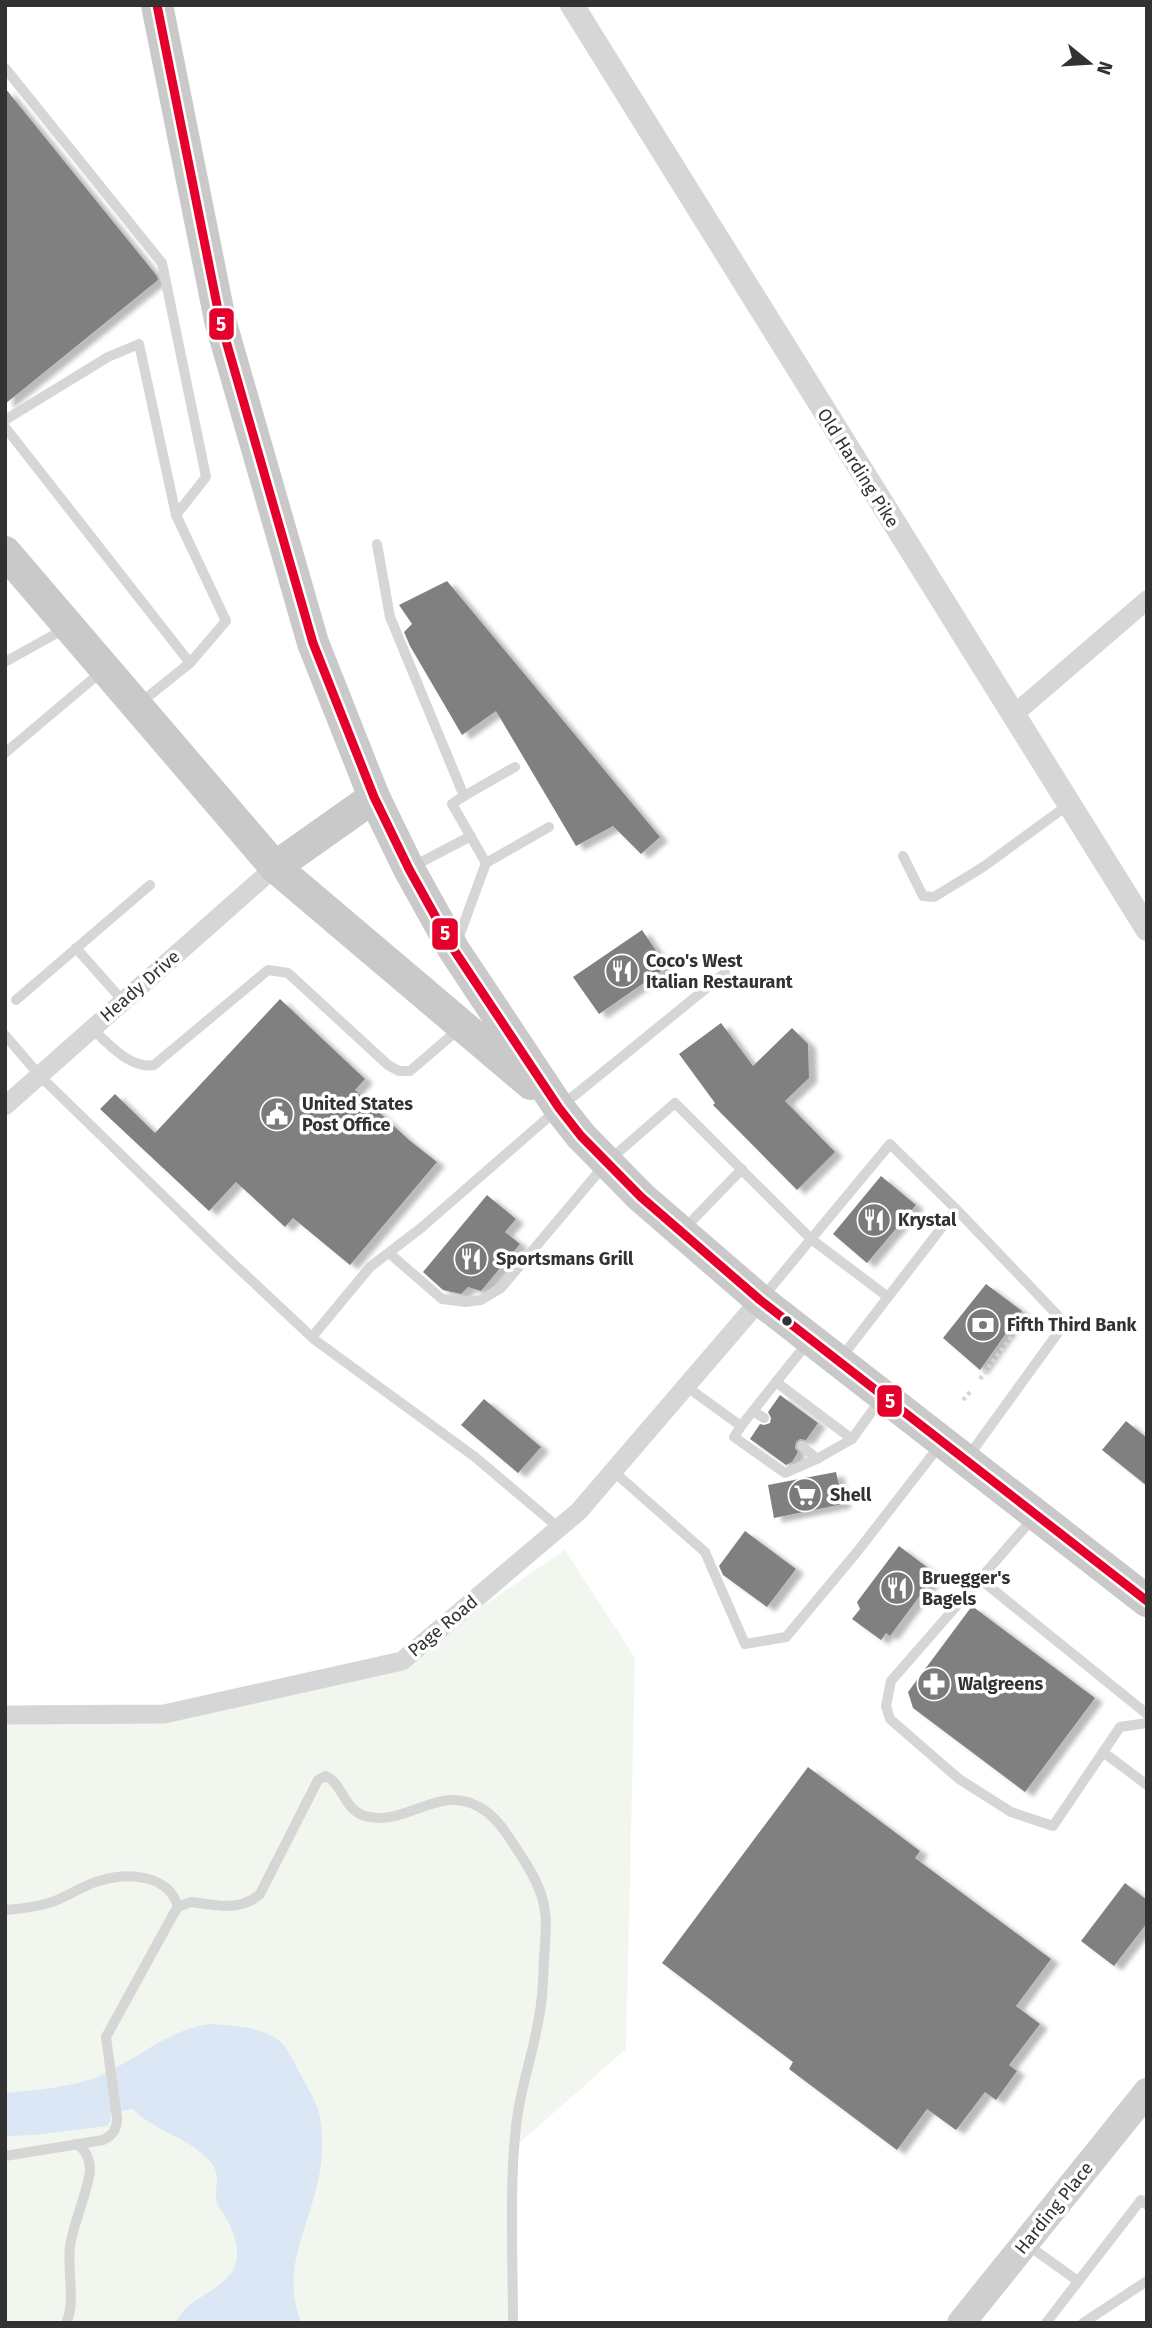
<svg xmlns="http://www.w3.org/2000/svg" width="1152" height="2328" font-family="'Fira Sans',sans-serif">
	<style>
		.green { fill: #f1f6ee }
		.water { fill: #dbe7f4 }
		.building { fill: #808080; filter: url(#shadow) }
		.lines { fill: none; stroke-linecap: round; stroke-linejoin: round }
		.path { stroke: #d6d6d6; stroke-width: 4.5; stroke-dasharray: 3.5 3.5; stroke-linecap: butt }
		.service { stroke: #d6d6d6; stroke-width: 10 }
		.minor { stroke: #d6d6d6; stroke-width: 19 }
		.tertiary { stroke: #d6d6d6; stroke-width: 24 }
		.secondary { stroke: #cfcfcf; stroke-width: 28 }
		.primary { stroke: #c9c9c9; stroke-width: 32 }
		.bus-1-casing { stroke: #fff; stroke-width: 14 }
		.bus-1 { stroke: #e4002b; stroke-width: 9 }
		.bus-dot { fill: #323232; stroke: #fff; stroke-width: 2.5 }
		.labels { text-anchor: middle; stroke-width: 7; stroke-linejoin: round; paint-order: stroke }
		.street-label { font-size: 18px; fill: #323232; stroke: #fff }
		.poi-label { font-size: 18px; font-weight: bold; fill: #323232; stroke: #fff; text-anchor: start }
		.line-badge { stroke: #fff; stroke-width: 2.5 }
		.badge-label { font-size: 19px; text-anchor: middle; font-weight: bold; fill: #fff }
	</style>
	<defs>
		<filter id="shadow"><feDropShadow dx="8" dy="4.5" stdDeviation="2" flood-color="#0004"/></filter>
	</defs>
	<rect width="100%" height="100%" fill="#fff"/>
	<polygon class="green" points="565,1550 635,1658 626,2049 517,2145 517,2323 5,2323 5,1715 164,1714 402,1661"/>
	<path class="water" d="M 210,2024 C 234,2026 269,2026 285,2047 C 292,2057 297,2068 303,2079 C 309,2091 316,2101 319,2113 C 325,2138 322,2169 315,2193 C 304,2236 281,2278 302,2323 L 176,2323 C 186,2298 217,2294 231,2273 C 243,2257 235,2233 226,2218 C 223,2212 216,2205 216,2199 C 215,2182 222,2175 208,2159 C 186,2136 154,2131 133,2109 L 110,2113 L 111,2120 L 107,2126 L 33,2135 L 5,2136 L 5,2093 C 35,2090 68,2088 97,2077 C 136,2061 168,2029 210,2024 Z"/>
	<g class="building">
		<polygon points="5,88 157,276 158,280 5,404"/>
		<polygon points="447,581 660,837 641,854 613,826 576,846 496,711 462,735 410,646 404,632 412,624 399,605"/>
		<polygon points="642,930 667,967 599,1014 573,977"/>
		<polygon points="280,999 365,1079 355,1090 409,1140 437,1162 350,1265 293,1218 285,1227 236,1182 209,1211 100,1109 115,1094 155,1133"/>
		<polygon points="721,1023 753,1066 792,1028 808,1044 809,1078 785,1101 835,1152 797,1190 713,1105 715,1103 679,1054"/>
		<polygon points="881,1176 916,1205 867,1263 833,1234"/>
		<polygon points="487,1195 516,1219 505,1232 520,1244 481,1291 468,1287 461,1294 443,1290 423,1272"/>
		<polygon points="986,1284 1022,1311 980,1370 943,1338"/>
		<polygon points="780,1395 818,1423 806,1440 800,1439 796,1442 795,1448 798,1452 792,1462 786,1465 750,1439 760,1424 764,1425 770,1423 771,1418 768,1412"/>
		<polygon points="484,1399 541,1447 518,1473 461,1425"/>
		<polygon points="1126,1421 1147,1438 1147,1486 1102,1450"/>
		<polygon points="836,1472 843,1504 774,1518 768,1485"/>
		<polygon points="745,1531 796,1569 767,1607 723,1575 719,1566"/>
		<polygon points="899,1546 936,1574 890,1636 886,1633 881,1640 852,1619 860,1609 857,1602"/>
		<polygon points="972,1606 1095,1698 1025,1792 913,1708 908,1692"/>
		<polygon points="808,1767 920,1851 915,1858 1051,1959 1016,2006 1040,2024 1009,2065 1017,2071 996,2100 985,2092 956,2130 927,2109 897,2150 789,2069 793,2062 662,1963"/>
		<polygon points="1125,1883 1147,1900 1147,1923 1114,1966 1081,1941"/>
	</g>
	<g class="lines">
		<g class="path">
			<polyline points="980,1379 1029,1313"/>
			<polyline points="963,1400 970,1392"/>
		</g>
		<g class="service">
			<polyline points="5,68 162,263 206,477 176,515 139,344 108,357 5,420"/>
			<polyline points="5,427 190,663 140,703"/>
			<polyline points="176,515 226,621 190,663"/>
			<polyline points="377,544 390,617 464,796 452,804 486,863 549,827"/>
			<polyline points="5,662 66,628"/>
			<polyline points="5,753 101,672"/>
			<polyline points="464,796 515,767"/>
			<polyline points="903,856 923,896 934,897 983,867 1068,805"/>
			<polyline points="412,867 471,836"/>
			<polyline points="457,942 486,863"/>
			<polyline points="76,948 123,1001"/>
			<polyline points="16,1000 150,885"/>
			<path d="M 92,1029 C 110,1044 129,1069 154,1065 L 268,970 L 288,973 L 388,1065 L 399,1071 L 410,1071 L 459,1029"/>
			<polyline points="5,1035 40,1076 220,1251 315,1340 475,1457 559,1528"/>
			<polyline points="684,1229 742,1169"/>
			<polyline points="389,1253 442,1299 466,1302 481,1300 501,1288 607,1162 675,1103 811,1239 888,1297"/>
			<polyline points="763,1297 890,1144 956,1209 1065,1323 968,1457"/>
			<polyline points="312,1337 370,1267 421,1228 559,1108 725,973"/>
			<polyline points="841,1358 956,1209"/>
			<polyline points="776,1382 809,1341"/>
			<polyline points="687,1387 741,1426 734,1437 785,1473 817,1459 852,1439 880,1400"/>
			<polyline points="753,1411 764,1418"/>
			<polyline points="741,1426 776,1382 852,1439"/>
			<polyline points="802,1446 817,1459"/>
			<polyline points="613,1471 705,1552 745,1644 786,1637 857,1552 940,1445"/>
			<polyline points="1034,1517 891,1681 886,1706 890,1719 959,1779 1011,1812 1053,1826 1120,1727 1147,1723"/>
			<polyline points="980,1579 1147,1714"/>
			<polyline points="1103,1752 1147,1785"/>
			<path d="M 5,1910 C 20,1909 35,1907 49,1903 C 66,1898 81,1886 99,1881 C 127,1872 169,1874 178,1907"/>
			<path d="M 5,2156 L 103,2140 C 113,2135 117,2129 117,2118 L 106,2037 L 174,1913 L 178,1907 L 191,1902 C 216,1905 240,1912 260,1894 L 318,1780 L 326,1776 C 343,1784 344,1810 365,1816 C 409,1828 442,1778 487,1812 C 501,1823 510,1839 520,1854 C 529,1868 539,1884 543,1901 C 548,1920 545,1940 544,1959 C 543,1978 543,1998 539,2017 C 533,2054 520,2089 516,2126 C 509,2191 513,2258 513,2323"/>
			<polyline points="1026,2244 1078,2281"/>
			<path d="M 66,2323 C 76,2304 67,2270 70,2246 C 74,2221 86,2197 90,2172 C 90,2160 87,2149 75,2144"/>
			<polyline points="1046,2323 1141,2200 1147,2205"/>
			<polyline points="1083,2323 1147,2281"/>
		</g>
		<g class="minor">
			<polyline points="1012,716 1147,600"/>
			<polyline points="5,1106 275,867"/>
			<polyline points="5,1715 164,1714 402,1661 579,1511 760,1300"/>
		</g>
		<polyline class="tertiary" points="572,5 1147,929"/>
		<polyline class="secondary" points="961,2323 1147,2092"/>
		<g class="primary">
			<polyline points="157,5 220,320 313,643 374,797 409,869 454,950 559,1108 581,1136 641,1197 760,1300 1147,1601"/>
			<polyline points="5,552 275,867 531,1084"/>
			<polyline points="275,867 374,797"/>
		</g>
		<g class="bus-1-casing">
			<polyline id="bus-1" points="157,5 220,320 313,643 374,797 409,869 454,950 559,1108 581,1136 641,1197 760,1300 1147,1601"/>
		</g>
		<use href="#bus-1" class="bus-1"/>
	</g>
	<defs>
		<g id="restaurant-disc" transform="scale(1.75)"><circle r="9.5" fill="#7a7a7a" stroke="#fff"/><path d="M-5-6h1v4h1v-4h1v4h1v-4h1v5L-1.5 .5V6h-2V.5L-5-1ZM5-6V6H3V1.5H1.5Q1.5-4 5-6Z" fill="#fff"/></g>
		<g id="civic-disc" transform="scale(1.75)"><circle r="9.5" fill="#7a7a7a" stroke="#fff"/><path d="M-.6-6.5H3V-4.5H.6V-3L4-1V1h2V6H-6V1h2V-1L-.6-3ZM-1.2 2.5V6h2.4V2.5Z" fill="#fff"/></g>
		<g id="bank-disc" transform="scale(1.75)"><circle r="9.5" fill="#7a7a7a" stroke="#fff"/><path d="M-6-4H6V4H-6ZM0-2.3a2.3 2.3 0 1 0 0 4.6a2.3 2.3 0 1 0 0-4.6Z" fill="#fff"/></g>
		<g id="supermarket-disc" transform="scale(1.75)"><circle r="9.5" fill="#7a7a7a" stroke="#fff"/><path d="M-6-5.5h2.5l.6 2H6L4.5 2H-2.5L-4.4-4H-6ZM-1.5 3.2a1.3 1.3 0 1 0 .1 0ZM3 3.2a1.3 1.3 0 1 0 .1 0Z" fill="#fff"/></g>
		<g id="pharmacy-disc" transform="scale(1.75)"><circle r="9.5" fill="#7a7a7a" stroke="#fff"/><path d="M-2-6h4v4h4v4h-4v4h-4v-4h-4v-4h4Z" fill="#fff"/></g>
	</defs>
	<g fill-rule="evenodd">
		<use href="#restaurant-disc" x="622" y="971"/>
		<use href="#civic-disc" x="277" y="1114"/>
		<use href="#restaurant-disc" x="874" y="1220"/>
		<use href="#restaurant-disc" x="471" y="1259"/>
		<use href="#bank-disc" x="983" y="1325"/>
		<use href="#supermarket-disc" x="805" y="1495"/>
		<use href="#restaurant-disc" x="897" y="1588"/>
		<use href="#pharmacy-disc" x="934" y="1684"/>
	</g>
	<circle class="bus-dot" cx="787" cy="1321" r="6"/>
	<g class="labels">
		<g class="street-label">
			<text transform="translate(858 468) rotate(58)" y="6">Old Harding Pike</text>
			<text transform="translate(140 986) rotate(-41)" y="6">Heady Drive</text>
			<text transform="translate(443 1626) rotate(-40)" y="6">Page Road</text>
			<text transform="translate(1054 2208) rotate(-51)" y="6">Harding Place</text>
		</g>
		<g class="poi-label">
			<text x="646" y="967">Coco's West<tspan x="646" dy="21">Italian Restaurant</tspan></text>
			<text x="302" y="1110">United States<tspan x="302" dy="21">Post Office</tspan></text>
			<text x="898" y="1226">Krystal</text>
			<text x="496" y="1265">Sportsmans Grill</text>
			<text x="1007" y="1331">Fifth Third Bank</text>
			<text x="830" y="1501">Shell</text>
			<text x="922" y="1584">Bruegger's<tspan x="922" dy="21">Bagels</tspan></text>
			<text x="958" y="1690">Walgreens</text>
		</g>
	</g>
	<g class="line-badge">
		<rect x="208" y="307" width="27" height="34" rx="7" fill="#e4002b"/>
		<rect x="431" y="917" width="28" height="34" rx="7" fill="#e4002b"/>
		<rect x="876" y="1384" width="27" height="34" rx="7" fill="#e4002b"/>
	</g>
	<g class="badge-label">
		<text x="221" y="331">5</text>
		<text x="445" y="940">5</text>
		<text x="890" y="1408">5</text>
	</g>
	<rect width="1152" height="2328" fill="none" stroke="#323232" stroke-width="14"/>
	<g transform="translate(1089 63) rotate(108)" stroke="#ffffff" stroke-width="5" paint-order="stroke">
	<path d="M0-5L12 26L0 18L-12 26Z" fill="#323232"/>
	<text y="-10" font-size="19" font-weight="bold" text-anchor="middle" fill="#323232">N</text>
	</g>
</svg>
